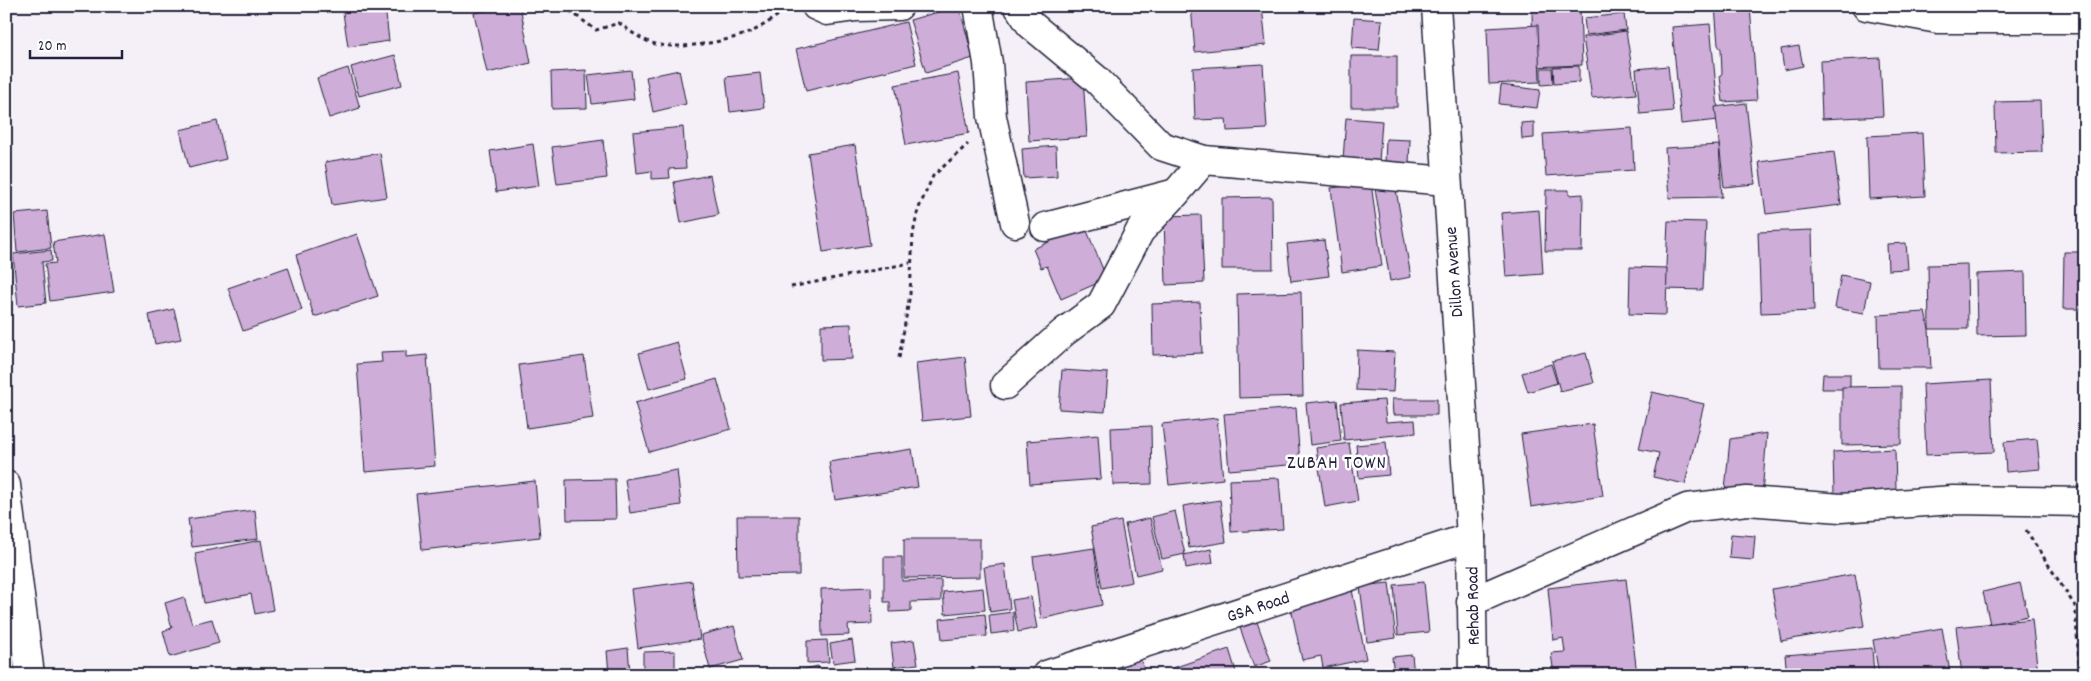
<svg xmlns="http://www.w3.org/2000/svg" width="2091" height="681" font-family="Dekko,sans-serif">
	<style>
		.building { fill: #ceadd8; stroke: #22223b }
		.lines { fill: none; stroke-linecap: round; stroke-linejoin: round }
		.minor-casing { stroke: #22223b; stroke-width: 31 }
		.path { stroke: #22223b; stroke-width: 3; stroke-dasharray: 4 4; stroke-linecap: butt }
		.minor { stroke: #fff; stroke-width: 28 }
		.labels { text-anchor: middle; stroke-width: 5; stroke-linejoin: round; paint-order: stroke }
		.street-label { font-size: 18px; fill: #22223b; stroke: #fff }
		.neighbourhood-label { font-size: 19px; letter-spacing: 1px; fill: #22223b; stroke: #fff }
	</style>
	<rect width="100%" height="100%" fill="#f5eff7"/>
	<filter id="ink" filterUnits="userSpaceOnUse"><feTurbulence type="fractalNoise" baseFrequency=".02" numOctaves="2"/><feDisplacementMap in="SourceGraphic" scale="10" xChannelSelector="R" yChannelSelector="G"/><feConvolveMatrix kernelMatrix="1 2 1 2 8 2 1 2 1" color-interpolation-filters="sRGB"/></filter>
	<g filter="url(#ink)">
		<g class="building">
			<polygon points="342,6 385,6 389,41 348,47"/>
			<polygon points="509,6 520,6 531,63 487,73 474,13"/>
			<polygon points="593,6 611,6 595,12"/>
			<polygon points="959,6 973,58 926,73 910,20"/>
			<polygon points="1191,6 1262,6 1266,45 1195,52"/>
			<polygon points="1715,6 1750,6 1757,100 1723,102 1720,76 1722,73 1721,49 1718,45"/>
			<polygon points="1580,8 1582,65 1533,67 1532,10"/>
			<polygon points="1624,14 1626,30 1586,35 1584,18"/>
			<polygon points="1354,18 1382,20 1379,50 1352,48"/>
			<polygon points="906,22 916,64 806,91 796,49"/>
			<polygon points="1710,24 1719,120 1681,124 1672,27"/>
			<polygon points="1538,25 1540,82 1489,84 1487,28"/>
			<polygon points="1626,31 1636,94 1592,98 1583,37"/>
			<polygon points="1799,46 1803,66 1784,70 1781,49"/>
			<polygon points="395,55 402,85 359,96 351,67"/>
			<rect x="1351" y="56" width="46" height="51"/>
			<polygon points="1880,58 1883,116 1822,119 1820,61"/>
			<polygon points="1263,64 1267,129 1227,131 1226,119 1195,120 1193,68"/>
			<polygon points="1579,66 1579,82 1554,84 1553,67"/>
			<polygon points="1668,66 1673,111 1640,114 1636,69"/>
			<polygon points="348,68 360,108 329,118 317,78"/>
			<polygon points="1541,68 1552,68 1553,84 1541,85"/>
			<polygon points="586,70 587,108 552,109 551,72"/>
			<polygon points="631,70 634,99 592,104 588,75"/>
			<polygon points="679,70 686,104 653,112 646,77"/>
			<polygon points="760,73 764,108 730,112 726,77"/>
			<polygon points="958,73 969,133 906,145 895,85"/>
			<polygon points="1083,78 1087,137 1029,141 1026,82"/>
			<polygon points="1501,85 1540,90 1537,108 1499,104"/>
			<polygon points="2040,101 2042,152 1996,153 1995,102"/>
			<polygon points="1746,103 1755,184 1724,187 1715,107"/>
			<polygon points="1346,118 1382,121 1379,162 1343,160"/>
			<polygon points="217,121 226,159 189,168 180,130"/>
			<polygon points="1534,122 1534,138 1522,139 1521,123"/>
			<polygon points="683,127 686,168 669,169 670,178 652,179 652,171 637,173 633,132"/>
			<polygon points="1632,128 1634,170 1546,176 1543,134"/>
			<polygon points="1922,133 1925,196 1869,199 1867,136"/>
			<polygon points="1386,139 1410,140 1409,163 1385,163"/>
			<polygon points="603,140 607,178 557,184 552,147"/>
			<polygon points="533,144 539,186 496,192 490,151"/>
			<polygon points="855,145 870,245 823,252 808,153"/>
			<polygon points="1719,145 1722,197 1669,198 1665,148"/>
			<polygon points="1056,146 1057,176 1024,178 1022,149"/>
			<polygon points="1834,152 1841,205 1766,214 1759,162"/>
			<polygon points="380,153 387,197 332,205 325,162"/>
			<polygon points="710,175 718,215 681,223 674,182"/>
			<polygon points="1371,183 1382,266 1342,272 1331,188"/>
			<polygon points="1395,184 1411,277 1390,281 1375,188"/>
			<polygon points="1546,190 1569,190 1569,195 1583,194 1582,251 1545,251"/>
			<polygon points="1272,197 1273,269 1222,269 1222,198"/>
			<polygon points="1539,210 1543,274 1506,277 1501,213"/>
			<polygon points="47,211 51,248 17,252 14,214"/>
			<polygon points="1201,215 1204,283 1166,285 1164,216"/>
			<polygon points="1668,221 1706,222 1703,290 1665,289"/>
			<polygon points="1085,226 1107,279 1061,299 1047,266 1041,268 1033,249"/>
			<polygon points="1812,230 1814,311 1761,313 1758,232"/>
			<polygon points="105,234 114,292 50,301 45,264 56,263 53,242"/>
			<polygon points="357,234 378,296 314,317 296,255"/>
			<polygon points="1324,240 1329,276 1291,281 1287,244"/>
			<polygon points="1906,243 1908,269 1888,270 1887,244"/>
			<polygon points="51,250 52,261 42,262 46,303 18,306 13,254"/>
			<polygon points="2064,252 2085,252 2085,309 2063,309"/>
			<polygon points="1967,264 1968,329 1929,329 1928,265"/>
			<polygon points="288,267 302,310 243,331 228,288"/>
			<polygon points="1630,267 1667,268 1666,315 1629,314"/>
			<polygon points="2025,272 2026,335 1977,336 1976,274"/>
			<polygon points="1841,275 1870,281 1864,313 1835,308"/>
			<polygon points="1301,292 1303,396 1239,398 1237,294"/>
			<polygon points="1200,302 1202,353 1153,355 1152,304"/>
			<polygon points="174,309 181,339 155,344 149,315"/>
			<polygon points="1925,312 1929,329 1931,368 1879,368 1878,315"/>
			<polygon points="851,324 852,359 821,360 821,325"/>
			<polygon points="677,342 687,379 649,389 639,353"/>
			<polygon points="1357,350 1395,352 1393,392 1356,390"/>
			<polygon points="406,351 406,357 427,355 435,466 365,472 357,364 382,362 381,352"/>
			<polygon points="1586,353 1594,383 1560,391 1552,361"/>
			<polygon points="584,356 593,418 527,428 519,365"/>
			<polygon points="965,357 971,416 922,421 916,363"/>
			<polygon points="1551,364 1557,383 1528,392 1522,373"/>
			<polygon points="1062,370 1108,373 1105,412 1059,409"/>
			<polygon points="1823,374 1850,374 1850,389 1822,389"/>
			<polygon points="717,379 731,429 649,452 635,403"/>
			<polygon points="1991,380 1994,452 1926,455 1923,384"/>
			<polygon points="1901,386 1901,444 1842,445 1842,387"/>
			<polygon points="1652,392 1704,404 1685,484 1653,477 1659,453 1639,449"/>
			<polygon points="1392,399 1437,399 1437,415 1393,415"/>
			<polygon points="1337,400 1341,441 1310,445 1306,403"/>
			<polygon points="1384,400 1386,422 1415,420 1416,433 1344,440 1341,403"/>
			<polygon points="1296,408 1300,464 1229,470 1224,414"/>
			<polygon points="1217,418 1223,479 1169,485 1162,424"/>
			<polygon points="1593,424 1603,496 1531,507 1521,434"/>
			<polygon points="1151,426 1152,484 1113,485 1111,428"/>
			<polygon points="1767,433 1762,494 1725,490 1730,439"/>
			<polygon points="1098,435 1101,479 1030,484 1027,441"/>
			<polygon points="2037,439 2040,469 2006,472 2004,442"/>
			<polygon points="1386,442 1389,475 1359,478 1356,445"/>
			<polygon points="1349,443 1358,501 1325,507 1316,448"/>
			<polygon points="912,449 918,487 835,500 829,462"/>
			<polygon points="1895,449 1896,491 1834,494 1833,452"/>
			<polygon points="677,470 681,505 630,513 625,479"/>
			<polygon points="1279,478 1283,529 1231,532 1229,480"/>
			<polygon points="615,479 616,519 567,520 566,480"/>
			<polygon points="535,481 540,537 422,550 416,494"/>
			<polygon points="1220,500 1226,542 1189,548 1183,506"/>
			<polygon points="255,510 258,539 192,547 188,519"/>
			<polygon points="1175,511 1185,554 1162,559 1152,517"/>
			<polygon points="737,516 799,516 799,575 738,576"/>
			<polygon points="1150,518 1162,569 1136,575 1125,524"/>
			<polygon points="1121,521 1132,582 1102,588 1091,527"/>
			<polygon points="1731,534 1755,536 1753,560 1729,558"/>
			<polygon points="904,539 980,539 980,577 904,578"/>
			<polygon points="261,540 273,610 255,614 251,594 204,603 195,553"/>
			<polygon points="1094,548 1102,605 1041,619 1033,557"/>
			<polygon points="1211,549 1213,563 1186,568 1184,555"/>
			<polygon points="884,557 902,557 902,581 941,580 941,601 911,602 911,611 890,612 890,602 884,602"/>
			<polygon points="1005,564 1010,609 990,612 984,567"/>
			<polygon points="1855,574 1864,626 1781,641 1772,589"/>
			<polygon points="1626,579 1637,675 1554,675 1551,653 1565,652 1563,638 1553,640 1548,588"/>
			<polygon points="692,581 700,639 638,648 631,589"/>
			<polygon points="1424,582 1429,632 1398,635 1394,585"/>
			<polygon points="1389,583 1396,638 1367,642 1360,586"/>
			<polygon points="2020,583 2028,616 1990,624 1983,592"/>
			<polygon points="1351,585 1366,659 1323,668 1321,656 1302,660 1289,598"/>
			<polygon points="871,587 872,624 848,625 849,635 822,636 821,589"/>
			<polygon points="983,588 985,610 945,614 943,592"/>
			<polygon points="184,597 192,624 212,619 219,643 170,657 163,631 172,628 165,603"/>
			<polygon points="1031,597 1037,628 1018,632 1012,600"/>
			<polygon points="1013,612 1014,631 991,634 989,615"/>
			<polygon points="985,614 987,636 942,640 940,619"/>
			<polygon points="2032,619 2038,675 1962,675 1956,627"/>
			<polygon points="1257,622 1271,661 1254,667 1240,628"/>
			<polygon points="734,626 743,660 710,669 701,635"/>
			<polygon points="1942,628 1950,672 1936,675 1879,675 1873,640"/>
			<polygon points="827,640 829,662 807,663 807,641"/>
			<polygon points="852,640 855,660 833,663 830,644"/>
			<polygon points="914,640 918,664 894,667 891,643"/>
			<polygon points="628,648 630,672 609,673 607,651"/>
			<polygon points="1872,648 1874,675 1787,675 1785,655"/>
			<polygon points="1229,649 1237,675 1172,675 1170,669"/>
			<polygon points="675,651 675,669 643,670 643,652"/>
			<polygon points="1412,655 1414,675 1394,675 1392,657"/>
			<polygon points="1140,659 1147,675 1104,675"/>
			<polygon points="818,666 820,675 802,675 801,670"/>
			<polygon points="797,668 799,675 773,675 773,674"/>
		</g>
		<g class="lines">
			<g class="minor-casing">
				<g id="minor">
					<polyline points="816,6 827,11 856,7 899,6"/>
					<polyline points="978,6 988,63 992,117 1015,223"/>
					<polyline points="1018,6 1030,24 1096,79 1161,146 1204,160 1447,181"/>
					<polyline points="1436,6 1471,537 1473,675"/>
					<polyline points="1866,6 1938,19 2085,19"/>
					<polyline points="1045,227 1176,193"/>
					<polyline points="1005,385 1064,332 1101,305 1140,231 1176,193 1204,160"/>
					<polyline points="6,485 30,675"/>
					<polyline points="1471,602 1687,508 1747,501 1841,508 1953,500 2085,502"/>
					<polyline points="1046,675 1471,537"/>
				</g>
			</g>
			<g class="path">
				<path d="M 563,6 L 596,30 L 619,23 C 630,31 640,39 652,43 C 675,51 723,42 746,34 C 762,28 776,17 788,7"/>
				<polyline points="791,287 910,263"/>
				<polyline points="899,358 910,294 913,234 918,210 933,176 968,144"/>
				<polyline points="2026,530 2075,606 2080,675"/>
			</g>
			<use href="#minor" class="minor"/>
		</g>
	</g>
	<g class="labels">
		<g class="street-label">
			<text transform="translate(1453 272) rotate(-94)" y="6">Dillon Avenue</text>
			<text transform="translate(1258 606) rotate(-18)" y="6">GSA Road</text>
			<text transform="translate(1472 606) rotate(-91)" y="6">Rehab Road</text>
		</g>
		<g class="neighbourhood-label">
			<text x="1337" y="468">ZUBAH TOWN</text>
		</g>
	</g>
	<rect width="2091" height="681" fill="none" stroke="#fff" stroke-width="25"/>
	<rect x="12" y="12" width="2066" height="656" fill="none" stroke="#22223b" stroke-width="2" filter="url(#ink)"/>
	<path d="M30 50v8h92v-8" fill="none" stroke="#22223b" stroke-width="2.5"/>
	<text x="38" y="50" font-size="15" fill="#22223b" stroke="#ffffff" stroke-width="4" paint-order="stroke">20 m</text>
</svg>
